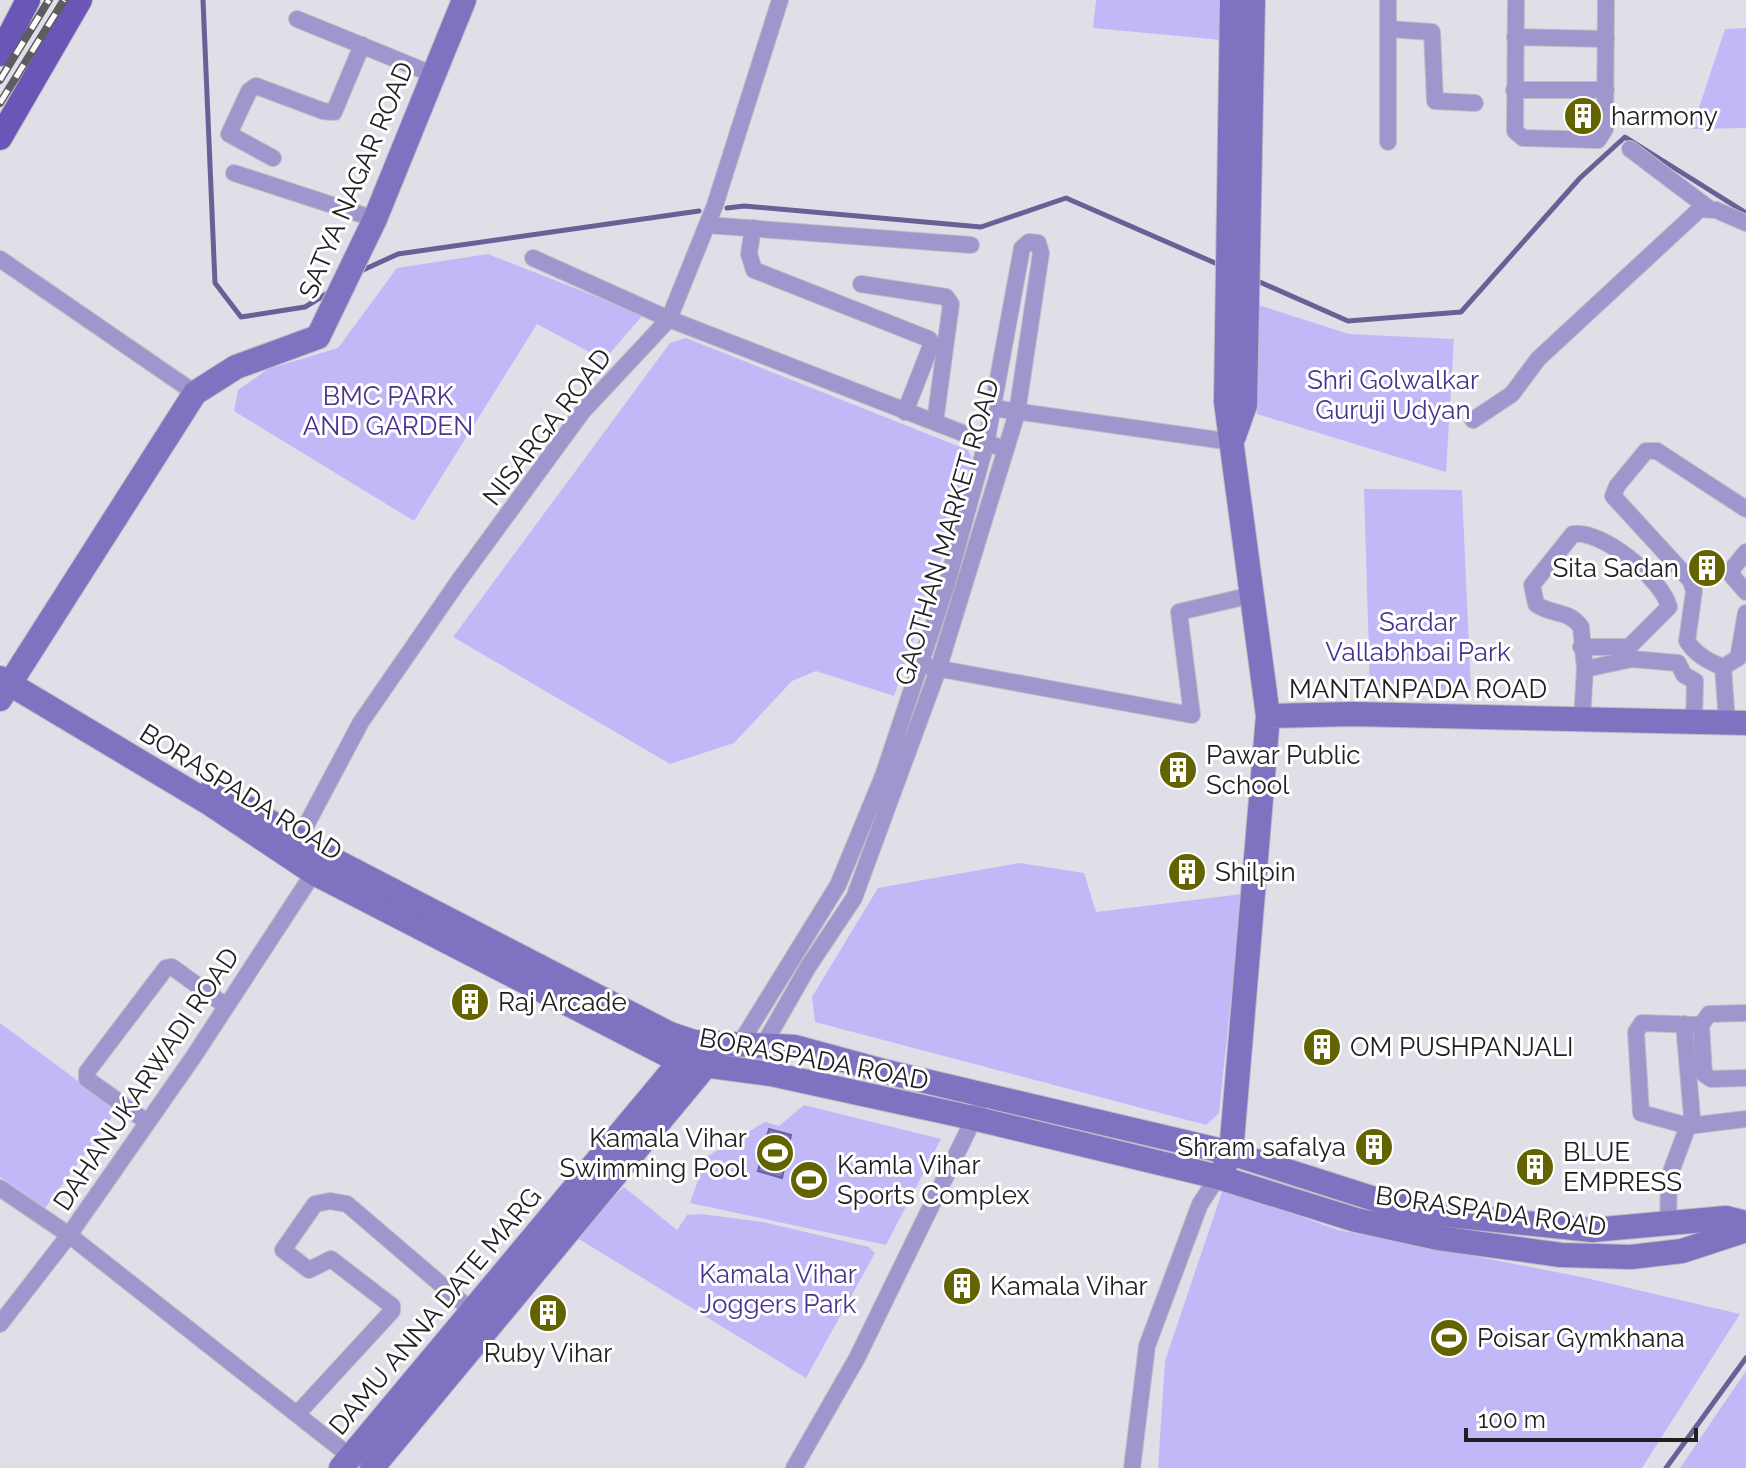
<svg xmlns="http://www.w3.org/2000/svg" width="1746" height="1468" font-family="Raleway,sans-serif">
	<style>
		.green { fill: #c1b9f7 }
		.water { fill: #887bc9; stroke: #696097; stroke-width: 2 }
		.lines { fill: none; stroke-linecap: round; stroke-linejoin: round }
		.stream { stroke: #696097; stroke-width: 5 }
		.street-casing { stroke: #bdbdc5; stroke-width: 18 }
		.secondary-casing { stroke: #bdbdc5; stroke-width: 26 }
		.primary-casing { stroke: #bdbdc5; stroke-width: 26 }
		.street { stroke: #9e97cd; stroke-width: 16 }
		.secondary { stroke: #8072c1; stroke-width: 24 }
		.primary { stroke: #6b55b7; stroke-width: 24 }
		.rail-casing { stroke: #5c5c61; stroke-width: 8 }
		.rail { stroke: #fff; stroke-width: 5; stroke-dasharray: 15; stroke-linecap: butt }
		.labels { text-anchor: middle; stroke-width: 6; stroke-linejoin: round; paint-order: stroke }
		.poi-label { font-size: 26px; fill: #202023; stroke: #fff; text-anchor: start }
		.street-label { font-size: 26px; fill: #202023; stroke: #fff }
		.park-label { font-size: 26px; fill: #4a318e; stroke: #fff }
	</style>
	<rect width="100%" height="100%" fill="#e0dfe8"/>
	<g class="green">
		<polygon points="1096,0 1222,0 1221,40 1093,28"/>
		<polygon points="1746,28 1746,128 1692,129 1725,29"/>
		<polygon points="488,254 643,315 604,360 537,324 414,521 234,411 238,390 268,369 338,348 397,268"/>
		<polygon points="1258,305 1349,334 1454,339 1446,472 1257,414"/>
		<polygon points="686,338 968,450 974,465 894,696 816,671 792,681 734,743 670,764 453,637 670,343"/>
		<polygon points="1364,489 1462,490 1471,690 1370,690"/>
		<polygon points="1020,863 1084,873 1096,912 1242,894 1219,1113 1206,1125 815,1022 812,997 878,888"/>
		<polygon points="0,1023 117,1110 45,1208 0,1177"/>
		<polygon points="804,1105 941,1139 886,1245 690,1203 706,1157 765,1122 779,1126"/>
		<polygon points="624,1187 677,1230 687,1215 701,1214 763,1222 869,1247 875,1253 806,1378 574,1236"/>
		<polygon points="1223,1189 1338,1230 1582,1277 1740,1314 1642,1468 1158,1468 1165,1361"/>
		<polygon points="1746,1371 1746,1468 1680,1468"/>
	</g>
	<polygon class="water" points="769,1129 791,1135 782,1178 758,1171"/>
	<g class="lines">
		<g class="stream">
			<polyline points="203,0 215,283 241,317 305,307 331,291"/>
			<polyline points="727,208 744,206 981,227 1066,198 1222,266"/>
			<polyline points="363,270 398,254 699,211"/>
			<polyline points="1253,279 1348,321 1461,312 1580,178 1625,137 1746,213"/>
			<polyline points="1666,1468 1746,1358"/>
		</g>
		<g class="street-casing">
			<g id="street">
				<polyline points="1388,0 1388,142"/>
				<polyline points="1516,0 1515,131 1523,138 1598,140 1605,129 1606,0"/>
				<polyline points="297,19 432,74"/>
				<polyline points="1388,29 1432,32 1435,101 1475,103"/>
				<polyline points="1515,37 1606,39"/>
				<polyline points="1514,90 1606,90"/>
				<polyline points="1630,149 1707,207"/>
				<polyline points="273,158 229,134 249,91 256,86 323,111 334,112 362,45"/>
				<polyline points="234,173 375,219"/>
				<polyline points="707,225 971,245"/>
				<polyline points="753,228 749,254 754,270 929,339 932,343 905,412"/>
				<polyline points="533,258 669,319 996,446"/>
				<polyline points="0,259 195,393"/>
				<polyline points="861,284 946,297 951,304 935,422"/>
				<polyline points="993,408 1232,442"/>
				<polyline points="1473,420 1512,394 1538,359 1700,209 1716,210 1746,223"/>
				<path d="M 1746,509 L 1657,451 L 1646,451 L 1617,486 L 1613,496 L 1691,581 L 1694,591 L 1687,641 C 1695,654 1709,662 1723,667 L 1738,658 L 1746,613"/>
				<polyline points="1746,552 1733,568 1732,576 1746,592"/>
				<path d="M 1581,647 L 1629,647 L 1669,607 C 1662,579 1602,529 1573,534 L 1532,585 L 1536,604 C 1552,616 1568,609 1581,627 L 1585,669 L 1582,718"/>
				<polyline points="930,667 1192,715 1179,612 1252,595"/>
				<polyline points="1723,667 1727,722"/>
				<polyline points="1585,669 1632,659 1678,663 1684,675 1695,681 1694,722"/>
				<polyline points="294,848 361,722 460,579 583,411 669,319 715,205 780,0"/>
				<polyline points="1746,1013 1709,1014 1701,1025 1704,1074 1711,1079 1746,1078"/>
				<polyline points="1684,1024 1692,1117 1688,1126 1641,1113 1636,1032 1642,1023 1701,1025"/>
				<polyline points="736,1050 838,885 883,776 946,587 986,444 1022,248 1029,242 1038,243 1041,253 1017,413 938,670 854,898 808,967 760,1051"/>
				<polyline points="147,1122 87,1079 87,1072 166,968 172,967 226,1006"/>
				<polyline points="0,1188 69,1235 351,1457 359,1459"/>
				<polyline points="1668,1226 1669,1177 1688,1126 1746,1119"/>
				<polyline points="0,1324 69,1235 194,1056 318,866"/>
				<polyline points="299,1412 392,1311 392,1306 331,1259 309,1270 283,1250 315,1204 330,1201 347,1204 472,1311"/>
				<polyline points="794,1468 857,1358 978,1110"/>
				<polyline points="1132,1468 1147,1346 1200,1204 1218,1177"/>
			</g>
		</g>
		<g class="secondary-casing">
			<g id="secondary">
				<polyline points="1232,0 1226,402 1268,716"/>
				<polyline points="1234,436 1245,405 1253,0"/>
				<polyline points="0,678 209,803 314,873 681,1062 771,1074 973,1118 1218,1177 1356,1220 1438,1238 1561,1255 1631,1257 1682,1251 1746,1230"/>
				<polyline points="0,699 195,393 236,367 318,337 375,219 464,0"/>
				<polyline points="213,787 324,855 670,1034 694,1042 795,1047 887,1072 1231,1153 1384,1202 1438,1214 1592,1230 1726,1218 1746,1223"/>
				<polyline points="1225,1165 1231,1153 1268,716 1353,714 1746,723"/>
				<polyline points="341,1468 688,1052"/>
				<polyline points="372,1468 713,1057"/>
			</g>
		</g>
		<g class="primary-casing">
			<g id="primary">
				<polyline points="0,54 28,0"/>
				<polyline points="0,138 80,0"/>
			</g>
		</g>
		<use href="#street" class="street"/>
		<use href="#secondary" class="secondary"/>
		<use href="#primary" class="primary"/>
		<g class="rail-casing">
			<g id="rail">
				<polyline points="0,80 49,0"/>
				<polyline points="0,103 64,0"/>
			</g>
		</g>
		<use href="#rail" class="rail"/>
	</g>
	<defs>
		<g id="building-disc" transform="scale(2)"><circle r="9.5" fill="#636400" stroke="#fff"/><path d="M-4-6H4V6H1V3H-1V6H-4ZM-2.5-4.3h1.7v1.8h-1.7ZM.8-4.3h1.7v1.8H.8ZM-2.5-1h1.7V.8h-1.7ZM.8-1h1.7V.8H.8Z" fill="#fff"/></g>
		<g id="stadium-disc" transform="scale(2)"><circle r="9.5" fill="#636400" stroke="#fff"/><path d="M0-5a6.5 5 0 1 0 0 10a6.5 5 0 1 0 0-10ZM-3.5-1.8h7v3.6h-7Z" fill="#fff"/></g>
	</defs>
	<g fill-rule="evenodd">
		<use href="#building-disc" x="1583" y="116"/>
		<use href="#building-disc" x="1707" y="568"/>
		<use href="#building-disc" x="1178" y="770"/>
		<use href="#building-disc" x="1187" y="872"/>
		<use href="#building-disc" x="470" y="1002"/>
		<use href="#building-disc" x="1322" y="1047"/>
		<use href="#building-disc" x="1374" y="1147"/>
		<use href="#stadium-disc" x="775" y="1153"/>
		<use href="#building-disc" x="1535" y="1167"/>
		<use href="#stadium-disc" x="809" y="1180"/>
		<use href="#building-disc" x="962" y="1286"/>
		<use href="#building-disc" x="548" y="1313"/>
		<use href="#stadium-disc" x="1449" y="1338"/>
	</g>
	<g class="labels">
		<g class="poi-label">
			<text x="1611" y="125">harmony</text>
			<text x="1679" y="577" text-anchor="end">Sita Sadan</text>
			<text x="1206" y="764">Pawar Public<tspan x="1206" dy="30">School</tspan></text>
			<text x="1215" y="881">Shilpin</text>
			<text x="498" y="1011">Raj Arcade</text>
			<text x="1350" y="1056">OM PUSHPANJALI</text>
			<text x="747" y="1147" text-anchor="end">Kamala Vihar<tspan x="747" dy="30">Swimming Pool</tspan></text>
			<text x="1346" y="1156" text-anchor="end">Shram safalya</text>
			<text x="1563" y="1161">BLUE<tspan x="1563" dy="30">EMPRESS</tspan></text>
			<text x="837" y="1174">Kamla Vihar<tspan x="837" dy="30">Sports Complex</tspan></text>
			<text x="990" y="1295">Kamala Vihar</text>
			<text x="1477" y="1347">Poisar Gymkhana</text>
			<text x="548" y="1362" text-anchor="middle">Ruby Vihar</text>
		</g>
		<g class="street-label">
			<text transform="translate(356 180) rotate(-67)" y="9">SATYA NAGAR ROAD</text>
			<text transform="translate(547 427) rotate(-52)" y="9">NISARGA ROAD</text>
			<text transform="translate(947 532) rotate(-74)" y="9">GAOTHAN MARKET ROAD</text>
			<text x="1418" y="698">MANTANPADA ROAD</text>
			<text transform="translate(241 792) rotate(32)" y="9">BORASPADA ROAD</text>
			<text transform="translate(814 1059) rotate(11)" y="9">BORASPADA ROAD</text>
			<text transform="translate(146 1079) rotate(-56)" y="9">DAHANUKARWADI ROAD</text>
			<text transform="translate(1491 1211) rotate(8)" y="9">BORASPADA ROAD</text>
			<text transform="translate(435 1311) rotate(-50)" y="9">DAMU ANNA DATE MARG</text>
		</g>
		<g class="park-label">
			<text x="1393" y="389">Shri Golwalkar<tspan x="1393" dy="30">Guruji Udyan</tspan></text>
			<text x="388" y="405">BMC PARK<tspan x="388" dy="30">AND GARDEN</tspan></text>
			<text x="1418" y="631">Sardar<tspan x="1418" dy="30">Vallabhbai Park</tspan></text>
			<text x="778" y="1283">Kamala Vihar<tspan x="778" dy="30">Joggers Park</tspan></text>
		</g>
	</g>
	<path d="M1466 1428v12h230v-12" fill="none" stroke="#202023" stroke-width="4"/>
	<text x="1478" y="1428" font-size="24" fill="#202023" stroke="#ffffff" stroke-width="6" paint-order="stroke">100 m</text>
</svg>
